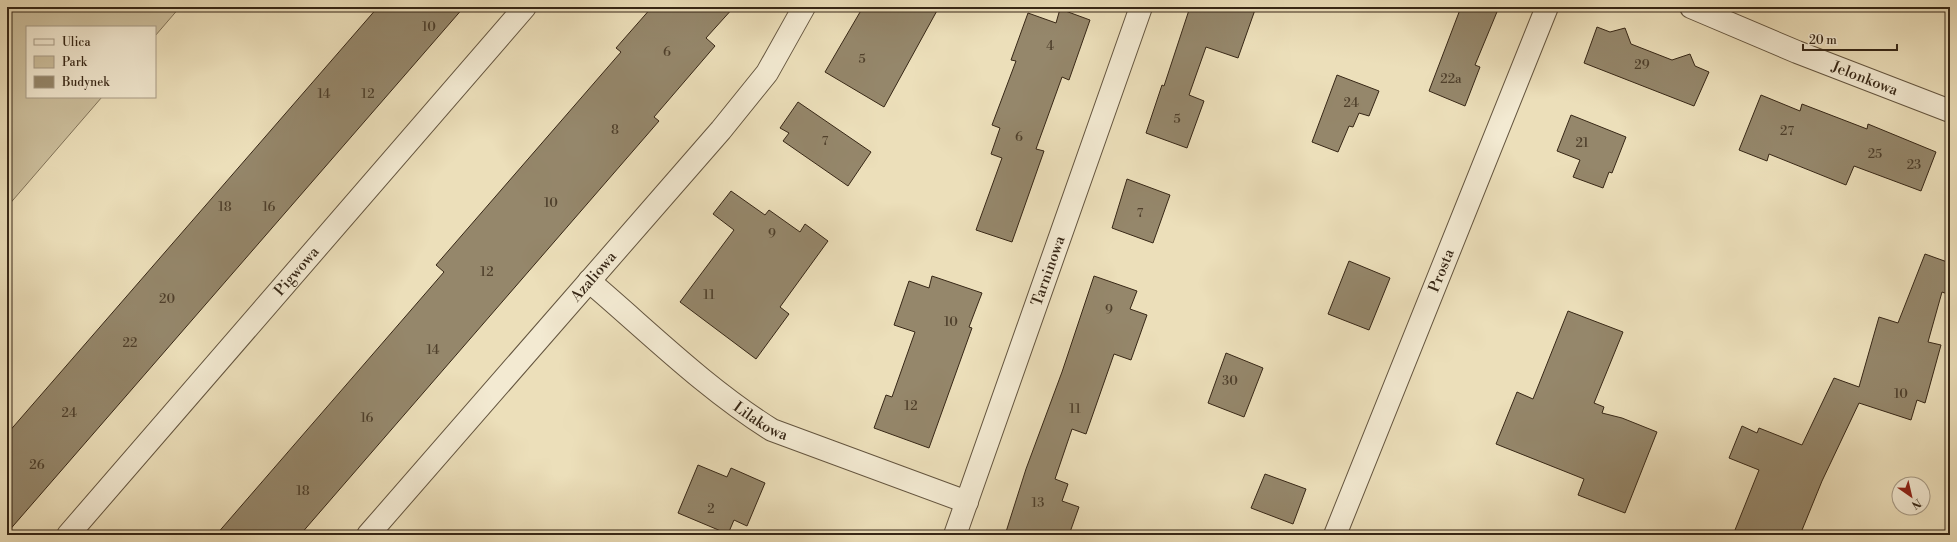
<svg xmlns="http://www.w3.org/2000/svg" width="1957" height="542" font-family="'Libre Bodoni',serif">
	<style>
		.green { fill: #cdc09e; stroke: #82745a }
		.building { fill: #95876b; stroke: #372716 }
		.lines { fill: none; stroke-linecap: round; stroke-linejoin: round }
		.minor-casing { stroke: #64553f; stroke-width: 24 }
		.minor { stroke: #f3ead2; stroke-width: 22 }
		.labels { text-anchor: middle; stroke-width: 3.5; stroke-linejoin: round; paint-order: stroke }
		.number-label { font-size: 13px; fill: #4e3f2b }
		.street-label { font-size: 15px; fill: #372716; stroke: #f3ead2 }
	</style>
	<rect width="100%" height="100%" fill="#ecdfba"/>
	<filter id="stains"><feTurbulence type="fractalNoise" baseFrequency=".005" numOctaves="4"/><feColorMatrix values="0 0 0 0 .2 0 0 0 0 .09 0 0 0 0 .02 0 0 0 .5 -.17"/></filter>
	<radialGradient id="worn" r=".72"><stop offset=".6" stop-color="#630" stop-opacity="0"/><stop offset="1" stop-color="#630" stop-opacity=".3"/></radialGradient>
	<polygon class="green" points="7,7 180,7 155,36 155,27 27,27 27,97 102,97 7,207"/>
	<g class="building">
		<polygon points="378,7 464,7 7,533 7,434"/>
		<polygon points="652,7 734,7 706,38 715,46 654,117 659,121 300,535 216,535 444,272 436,265 621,52 616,48"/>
		<polygon points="863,7 939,7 884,107 825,72"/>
		<polygon points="1190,7 1256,7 1238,58 1206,47 1189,95 1204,101 1187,148 1146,133 1162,85 1164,86"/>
		<polygon points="1461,7 1499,7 1475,65 1480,67 1465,106 1429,91"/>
		<polygon points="1060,9 1090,20 1069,80 1062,77 1036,149 1044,151 1012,242 976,230 1002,158 991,154 1000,128 992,125 1016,61 1011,60 1028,13 1056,23"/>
		<polygon points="1597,27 1610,32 1625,28 1631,44 1672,60 1690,54 1695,66 1709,72 1694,106 1584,63"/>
		<polygon points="1337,75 1379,91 1369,116 1359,113 1353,127 1349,126 1338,152 1312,142"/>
		<polygon points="1761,95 1800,111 1802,104 1867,129 1868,124 1936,152 1921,191 1854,166 1846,185 1769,154 1767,161 1739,150"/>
		<polygon points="798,102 871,152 848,186 783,141 789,133 780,128"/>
		<polygon points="1571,115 1626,137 1612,173 1609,172 1603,188 1573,177 1580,160 1557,151"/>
		<polygon points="1127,179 1170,195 1153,243 1112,228"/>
		<polygon points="731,191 765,215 769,210 800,232 805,224 828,241 780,307 789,314 756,359 680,302 734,230 713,214"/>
		<polygon points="1925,254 1950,263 1950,295 1942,292 1928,342 1941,345 1925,403 1917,400 1911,420 1859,403 1822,481 1800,535 1733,535 1759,470 1729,458 1742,426 1757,433 1759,428 1802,445 1834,378 1859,387 1879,317 1898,323"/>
		<polygon points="1349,261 1390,278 1369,330 1328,314"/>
		<polygon points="932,276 982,293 969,327 972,328 929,448 874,428 886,395 892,397 915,332 894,325 909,281 929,288"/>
		<polygon points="1094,276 1137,291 1130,309 1147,315 1131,360 1114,354 1086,434 1072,429 1055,479 1068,484 1062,501 1079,507 1069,535 1005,535 1026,469 1062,372"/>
		<polygon points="1568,311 1623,332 1594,403 1604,407 1602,413 1622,418 1657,432 1625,513 1578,495 1584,479 1496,444 1517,392 1533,399"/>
		<polygon points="1226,353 1263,368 1244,417 1208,403"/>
		<polygon points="698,465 727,477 731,468 765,483 747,526 734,520 728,534 678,513"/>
		<polygon points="1265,474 1306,489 1293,524 1251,508"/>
	</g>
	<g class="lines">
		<g class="minor-casing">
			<g id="minor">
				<path id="s1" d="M 1691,7 L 1797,52 L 1950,111"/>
				<path id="s2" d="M 589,281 C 649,332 705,388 772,430 L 967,502"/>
				<path id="s3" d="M 68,535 L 525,7"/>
				<path id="s4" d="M 368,535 L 721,130 L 767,73 L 804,7"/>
				<path id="s5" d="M 955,535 L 1141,7"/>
				<path id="s6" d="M 1335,535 L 1547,7"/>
			</g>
		</g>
		<use href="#minor" class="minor"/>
	</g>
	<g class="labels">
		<g class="number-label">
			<text x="429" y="31">10</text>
			<text x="1050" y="50">4</text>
			<text x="667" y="56">6</text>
			<text x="862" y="63">5</text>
			<text x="1642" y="69">29</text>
			<text x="1451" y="83">22a</text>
			<text x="324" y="98">14</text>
			<text x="368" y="98">12</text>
			<text x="1351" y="107">24</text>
			<text x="1177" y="123">5</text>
			<text x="615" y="134">8</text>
			<text x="1787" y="135">27</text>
			<text x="1019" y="141">6</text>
			<text x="825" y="145">7</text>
			<text x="1582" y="147">21</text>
			<text x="1875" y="158">25</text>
			<text x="1914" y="169">23</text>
			<text x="551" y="207">10</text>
			<text x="225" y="211">18</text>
			<text x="269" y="211">16</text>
			<text x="1140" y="217">7</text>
			<text x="772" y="238">9</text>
			<text x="487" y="276">12</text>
			<text x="709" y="299">11</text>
			<text x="167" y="303">20</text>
			<text x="1109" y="314">9</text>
			<text x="951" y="326">10</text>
			<text x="130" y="347">22</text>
			<text x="433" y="354">14</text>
			<text x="1230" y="385">30</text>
			<text x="1901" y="398">10</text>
			<text x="911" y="410">12</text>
			<text x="1075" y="413">11</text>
			<text x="69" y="417">24</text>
			<text x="367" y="422">16</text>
			<text x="37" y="469">26</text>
			<text x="303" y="495">18</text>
			<text x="1038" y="507">13</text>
			<text x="711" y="513">2</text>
		</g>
		<g class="street-label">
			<text dy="5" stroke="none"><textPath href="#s1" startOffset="188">Jelonkowa</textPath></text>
			<text dy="5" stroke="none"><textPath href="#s3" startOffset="349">Pigwowa</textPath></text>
			<text dy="5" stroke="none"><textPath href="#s5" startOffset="280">Tarninowa</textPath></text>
			<text dy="5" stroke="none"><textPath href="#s6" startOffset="285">Prosta</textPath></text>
			<text dy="5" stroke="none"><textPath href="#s4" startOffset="343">Azaliowa</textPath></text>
			<text dy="5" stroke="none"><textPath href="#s2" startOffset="222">Lilakowa</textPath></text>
		</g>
	</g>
	<rect width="1957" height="542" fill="none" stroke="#ecdfba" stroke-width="24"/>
	<rect x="8" y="8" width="1941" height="526" fill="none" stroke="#372716" stroke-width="2"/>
	<rect x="12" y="12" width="1933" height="518" fill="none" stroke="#372716"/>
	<rect x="26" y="26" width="130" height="72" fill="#f3ead2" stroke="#a89c87"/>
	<rect x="34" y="39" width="20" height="6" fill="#f3ead2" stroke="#a89c87"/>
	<text x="62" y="46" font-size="12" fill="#372716">Ulica</text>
	<rect x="34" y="56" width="20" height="12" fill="#cdc09e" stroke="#a89c87"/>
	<text x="62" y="66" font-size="12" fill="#372716">Park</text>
	<rect x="34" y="76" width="20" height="12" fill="#95876b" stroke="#a89c87"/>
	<text x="62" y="86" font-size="12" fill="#372716">Budynek</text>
	<g transform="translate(1911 496) rotate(146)"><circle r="19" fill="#f3ead2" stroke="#a89c87"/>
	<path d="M0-3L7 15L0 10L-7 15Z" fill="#8f2418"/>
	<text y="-6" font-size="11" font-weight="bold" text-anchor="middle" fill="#372716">N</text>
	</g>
	<path d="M1803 44v6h94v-6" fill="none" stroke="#372716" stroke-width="2"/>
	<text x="1809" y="44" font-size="12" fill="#372716" stroke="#f3ead2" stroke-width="3" paint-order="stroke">20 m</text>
	<rect width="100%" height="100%" filter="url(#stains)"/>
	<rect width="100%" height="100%" fill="url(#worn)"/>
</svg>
